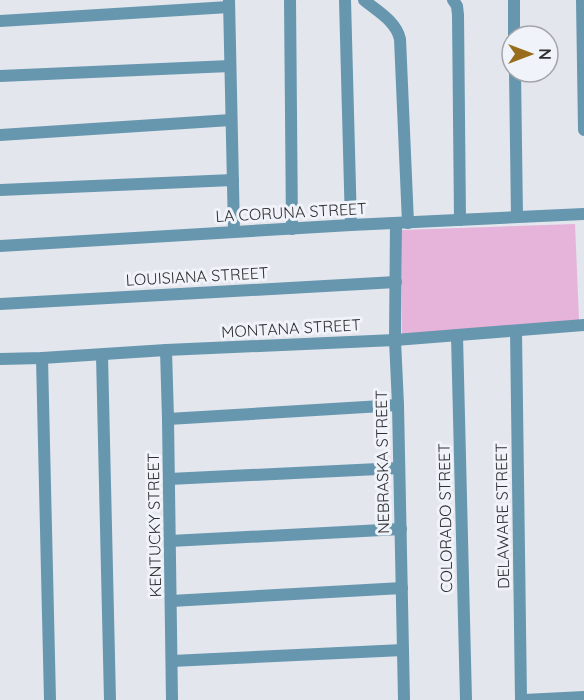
<svg xmlns="http://www.w3.org/2000/svg" width="584" height="700" font-family="Quicksand,sans-serif">
	<style>
		.green { fill: #e6b3da }
		.lines { fill: none; stroke-linecap: round; stroke-linejoin: round }
		.minor { stroke: #6796af; stroke-width: 12 }
		.tertiary { stroke: #6796af; stroke-width: 12 }
		.labels { text-anchor: middle; stroke-width: 6; stroke-linejoin: round; paint-order: stroke }
		.street-label { font-size: 16px; fill: #2f3032; stroke: #f0f3f9 }
	</style>
	<rect width="100%" height="100%" fill="#e3e6ec"/>
	<polygon class="green" points="575,224 579,320 402,336 402,230"/>
	<g class="lines">
		<g class="minor">
			<polyline points="229,0 234,231"/>
			<polyline points="290,0 292,229"/>
			<polyline points="345,0 351,225"/>
			<path d="M 364,0 C 377,11 396,21 400,39 L 408,223"/>
			<polyline points="453,0 457,6 458,15 460,220"/>
			<polyline points="514,0 514,36"/>
			<polyline points="0,21 229,7"/>
			<polyline points="515,72 517,217"/>
			<polyline points="0,76 230,66"/>
			<polyline points="0,135 231,120"/>
			<polyline points="0,190 233,180"/>
			<polyline points="396,223 395,340 398,405 404,700"/>
			<polyline points="0,246 351,225 584,214"/>
			<polyline points="0,304 396,282"/>
			<polyline points="516,331 521,700"/>
			<polyline points="457,336 466,700"/>
			<polyline points="166,350 168,419 172,700"/>
			<polyline points="102,355 110,700"/>
			<polyline points="42,358 50,700"/>
			<polyline points="0,359 42,358 166,350 395,340 584,325"/>
			<polyline points="168,419 398,405"/>
			<polyline points="169,479 399,468"/>
			<polyline points="170,541 401,529"/>
			<polyline points="171,601 402,588"/>
			<polyline points="172,661 403,650"/>
			<polyline points="524,700 584,697"/>
		</g>
		<polyline class="tertiary" points="582,0 584,130"/>
	</g>
	<g class="labels">
		<g class="street-label">
			<text transform="translate(291 212) rotate(-3)" y="6">LA CORUNA STREET</text>
			<text transform="translate(197 276) rotate(-3)" y="6">LOUISIANA STREET</text>
			<text transform="translate(291 328) rotate(-3)" y="6">MONTANA STREET</text>
			<text transform="translate(382 462) rotate(-91)" y="6">NEBRASKA STREET</text>
			<text transform="translate(502 516) rotate(-91)" y="6">DELAWARE STREET</text>
			<text transform="translate(445 518) rotate(-91)" y="6">COLORADO STREET</text>
			<text transform="translate(154 525) rotate(-91)" y="6">KENTUCKY STREET</text>
		</g>
	</g>
	<g transform="translate(530 54) rotate(90)"><circle r="28" fill="#f0f3f9" stroke="#a3a5a9" stroke-width="1.5"/>
	<path d="M0-4.5L10 22L0 15L-10 22Z" fill="#9a6d1d"/>
	<text y="-9" font-size="16" font-weight="bold" text-anchor="middle" fill="#2f3032">N</text>
	</g>
</svg>
